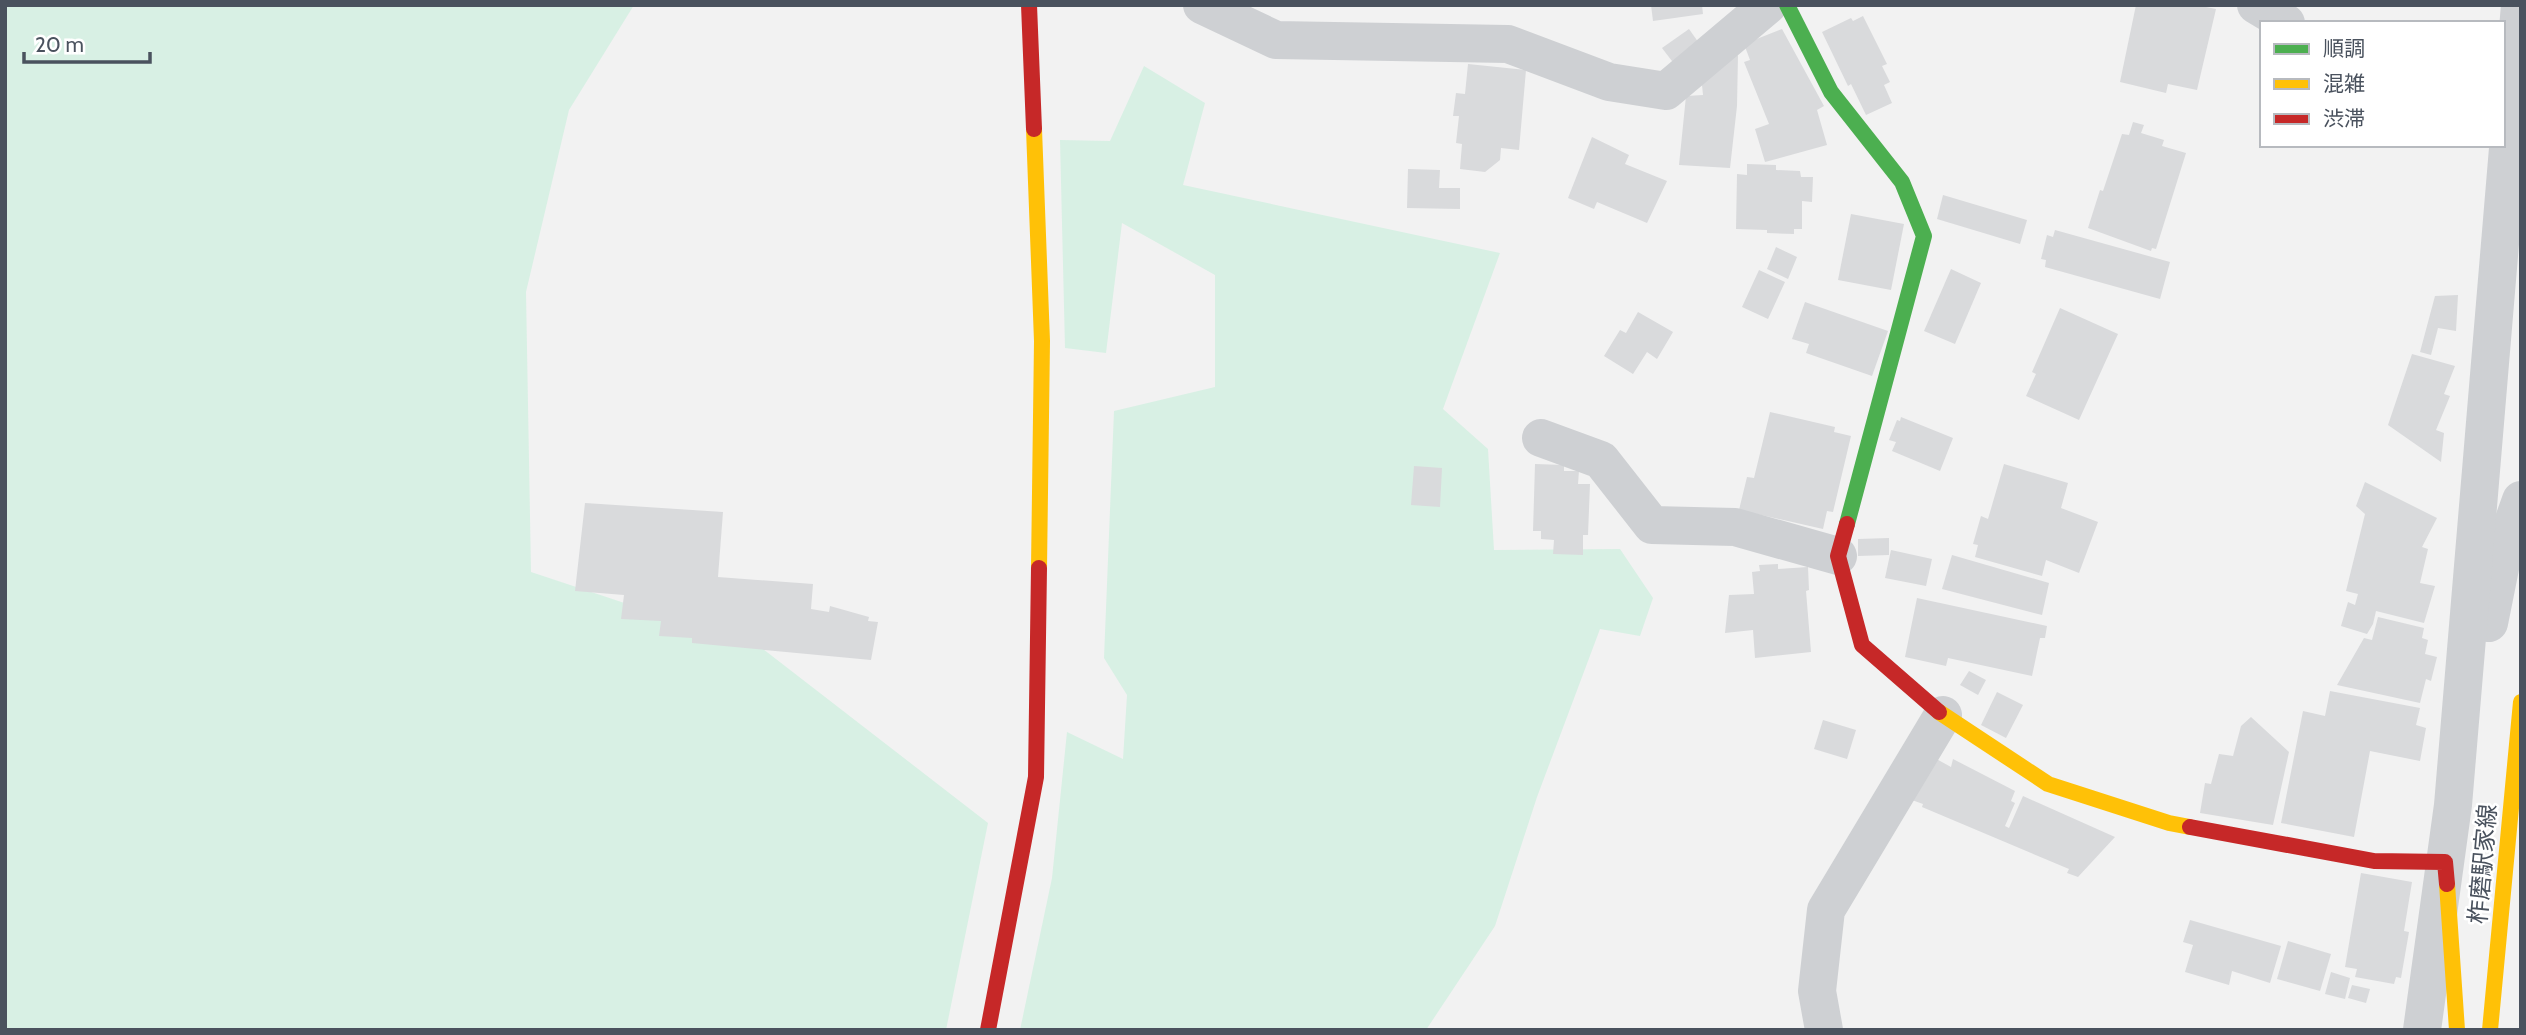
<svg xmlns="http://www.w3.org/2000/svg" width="2526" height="1035" font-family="Cabin,'Noto Sans JP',sans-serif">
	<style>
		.green { fill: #d8f0e4 }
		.building { fill: #d9dadc }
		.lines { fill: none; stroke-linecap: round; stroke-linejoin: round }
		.street { stroke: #ced0d3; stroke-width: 38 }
		.fast { stroke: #4caf50; stroke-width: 16 }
		.slow { stroke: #ffc107; stroke-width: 16 }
		.jam { stroke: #c62828; stroke-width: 16 }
		.labels { text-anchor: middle; stroke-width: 5; stroke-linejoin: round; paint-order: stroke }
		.street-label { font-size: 24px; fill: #4a525e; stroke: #fff }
	</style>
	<rect width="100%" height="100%" fill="#f2f2f2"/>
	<g class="green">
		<polygon points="5,5 634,5 569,110 526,292 531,572 763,649 988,823 946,1030 5,1030"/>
		<polygon points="1144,66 1205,103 1183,185 1500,253 1443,409 1488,449 1494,550 1620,549 1653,598 1640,636 1600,629 1537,797 1495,926 1426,1030 1020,1030 1052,878 1067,732 1123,759 1127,695 1104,658 1114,411 1215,387 1215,275 1122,223 1106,353 1065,348 1060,140 1110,141"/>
	</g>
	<g class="building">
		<polygon points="1651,5 1702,5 1703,14 1653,21"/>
		<polygon points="2136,5 2196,5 2216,9 2197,90 2168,84 2166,93 2120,82"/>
		<polygon points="1863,16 1887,64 1882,66 1890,82 1884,85 1892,103 1866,115 1851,84 1848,86 1822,32 1851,18 1853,21"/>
		<polygon points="1689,29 1701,46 1675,65 1662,48"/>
		<polygon points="1782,29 1824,106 1817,110 1827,145 1765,162 1755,129 1769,124 1744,62 1750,60 1744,44"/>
		<polygon points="1738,55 1737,106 1730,168 1679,165 1686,96 1703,95 1701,75"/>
		<polygon points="1468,64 1526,70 1519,150 1501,148 1500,160 1485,172 1460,169 1462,144 1456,143 1459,116 1453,116 1456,93 1465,94"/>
		<polygon points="2133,122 2144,125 2141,133 2164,140 2162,146 2186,153 2156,249 2152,248 2151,251 2088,228 2100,190 2103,191 2122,134 2129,135"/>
		<polygon points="1592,137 1629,155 1625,164 1667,181 1647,223 1597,202 1594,209 1568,198"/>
		<polygon points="1747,164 1776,165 1776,170 1800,171 1801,177 1813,177 1812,202 1802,201 1802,229 1794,229 1794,234 1767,233 1767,230 1736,229 1737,174 1747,175"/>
		<polygon points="1408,169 1440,170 1439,188 1460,188 1460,209 1407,208"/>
		<polygon points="1943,195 2027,220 2020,244 1937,219"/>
		<polygon points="1851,214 1904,224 1891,290 1838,280"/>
		<polygon points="2055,230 2170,262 2160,299 2045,267 2046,260 2041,259 2047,235 2053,237"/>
		<polygon points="1776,247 1797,257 1788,279 1767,269"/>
		<polygon points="1951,269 1981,283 1955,344 1924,331"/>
		<polygon points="1759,270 1785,282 1768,319 1742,307"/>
		<polygon points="2458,295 2456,331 2438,328 2431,355 2420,352 2435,296"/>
		<polygon points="1805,302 1888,331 1872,376 1806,353 1809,344 1792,339"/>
		<polygon points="2060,308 2118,334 2079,420 2026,396 2036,374 2032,372"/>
		<polygon points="1638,312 1673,332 1657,359 1647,352 1633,374 1604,356 1620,330 1626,333"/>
		<polygon points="2412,354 2455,366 2444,394 2450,396 2436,430 2444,433 2441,462 2388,425"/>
		<polygon points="1770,412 1835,427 1834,432 1851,436 1833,512 1827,511 1823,529 1739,510 1747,477 1754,478"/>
		<polygon points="1901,417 1953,438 1940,471 1892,451 1896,442 1889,440 1897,420 1900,421"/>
		<polygon points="1535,464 1564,465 1564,471 1579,471 1578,484 1590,484 1588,535 1583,535 1583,555 1553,554 1554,540 1541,539 1541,531 1533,531"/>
		<polygon points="2004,464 2068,483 2061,508 2098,522 2079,573 2046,560 2042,576 1975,557 1978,545 1973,544 1981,516 1988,519"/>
		<polygon points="1414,466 1442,468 1440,507 1411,505"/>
		<polygon points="2365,482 2437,518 2422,547 2428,549 2420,583 2435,586 2424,623 2376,611 2373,624 2367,634 2341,626 2348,602 2355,605 2358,594 2346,591 2365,514 2356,506"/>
		<polygon points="585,503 723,512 718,577 813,584 811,609 829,612 830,606 869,617 868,621 878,622 871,660 692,643 692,638 659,636 661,621 621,619 624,595 575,591"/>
		<polygon points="1889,538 1889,555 1858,556 1858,539"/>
		<polygon points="1891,550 1932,559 1926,586 1885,578"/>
		<polygon points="1952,555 2049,583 2042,615 1942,589"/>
		<polygon points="1778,564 1778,569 1808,567 1809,590 1806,591 1811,652 1755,658 1753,630 1725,633 1729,595 1754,594 1752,572 1760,571 1759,565"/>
		<polygon points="1917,598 2047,626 2045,638 2040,638 2032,676 1948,658 1946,666 1905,657"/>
		<polygon points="2378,617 2424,628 2422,638 2428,640 2425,654 2437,657 2431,681 2426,679 2420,703 2337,685 2364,638 2372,640"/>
		<polygon points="1969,671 1986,680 1978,695 1960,685"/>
		<polygon points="2330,691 2420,708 2416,725 2426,728 2420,761 2370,751 2354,837 2281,823 2303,711 2325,716"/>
		<polygon points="1997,692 2023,705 2006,738 1981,725"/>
		<polygon points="2251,717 2289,752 2273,825 2200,813 2205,783 2211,784 2219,754 2233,756 2241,726"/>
		<polygon points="1823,720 1856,730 1847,759 1814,749"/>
		<polygon points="1931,756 1951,767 1953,759 2015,791 2011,801 2015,803 2005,826 2009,828 2023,796 2115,837 2078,877 2067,873 2069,869 1922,807 1923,804 1909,799"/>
		<polygon points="2361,873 2412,882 2404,931 2409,932 2401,978 2396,977 2394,984 2355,977 2357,969 2345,967"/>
		<polygon points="2190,920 2281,946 2270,983 2232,971 2229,985 2185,972 2193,945 2183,942"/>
		<polygon points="2288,941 2331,954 2320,991 2277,979"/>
		<polygon points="2331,972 2350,978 2345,999 2325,994"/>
		<polygon points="2352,985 2370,989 2366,1003 2348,998"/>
	</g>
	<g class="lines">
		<g class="street">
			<polyline points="1202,5 1276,40 1508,44 1609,82 1666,91 1768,5"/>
			<polyline points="2256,5 2286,23"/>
			<polyline points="1541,438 1601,460 1652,525 1735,527 1838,556"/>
			<polyline points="2489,623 2504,548 2521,500"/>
			<polyline points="1824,1030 1817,991 1826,910 1943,715"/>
			<polyline points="2422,1030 2453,805 2520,5"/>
		</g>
		<polyline class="fast" points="1787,5 1831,92 1902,182 1924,236 1847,524"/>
		<g class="slow">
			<polyline points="1034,129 1042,341 1039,568"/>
			<polyline points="1939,712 2048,784 2169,823 2190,827"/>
			<polyline points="2447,884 2457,1030"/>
			<polyline points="2490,1030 2521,702"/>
		</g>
		<g class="jam">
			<polyline points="1029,5 1034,129"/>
			<polyline points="1847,524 1838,556 1862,645 1939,712"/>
			<polyline points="2190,827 2374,861 2445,862 2447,884"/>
			<polyline points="988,1030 1036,777 1039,568"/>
		</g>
	</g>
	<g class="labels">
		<g class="street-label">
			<text transform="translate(2483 864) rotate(-85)" y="8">柞磨駅家線</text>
		</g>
	</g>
	<rect width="2526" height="1035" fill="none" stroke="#4a525e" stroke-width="14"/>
	<rect x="2260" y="21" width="245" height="126" fill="#ffffff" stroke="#b7babf" stroke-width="2"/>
	<rect x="2274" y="44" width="35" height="10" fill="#4caf50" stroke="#b7babf" stroke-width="2"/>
	<text x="2323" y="56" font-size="21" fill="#4a525e">順調</text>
	<rect x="2274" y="79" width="35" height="10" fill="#ffc107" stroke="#b7babf" stroke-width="2"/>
	<text x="2323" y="91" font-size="21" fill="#4a525e">混雑</text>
	<rect x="2274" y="114" width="35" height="10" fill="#c62828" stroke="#b7babf" stroke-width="2"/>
	<text x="2323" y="126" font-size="21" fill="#4a525e">渋滞</text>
	<path d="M24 52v10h126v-10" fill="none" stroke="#4a525e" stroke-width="3.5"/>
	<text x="35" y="52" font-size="21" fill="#4a525e" stroke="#ffffff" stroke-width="5" paint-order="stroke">20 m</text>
</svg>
